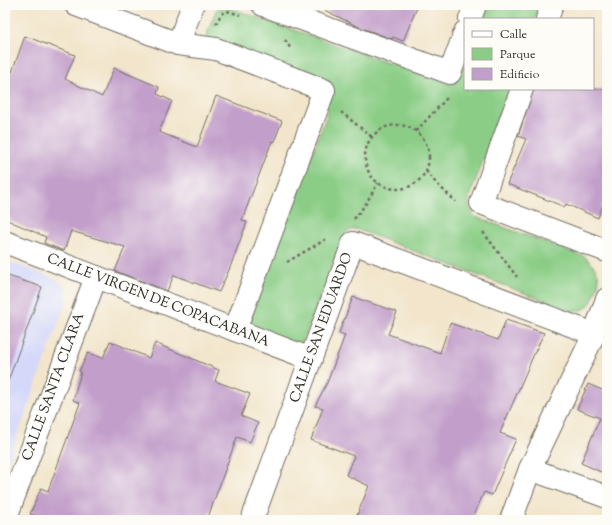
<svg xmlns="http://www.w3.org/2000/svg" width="612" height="525" font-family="'Sorts Mill Goudy',serif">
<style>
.built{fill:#d5d8f9}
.green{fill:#8bcd86;stroke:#5b7c58}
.building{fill:#c29fca}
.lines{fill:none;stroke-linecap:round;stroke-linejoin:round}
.minor-casing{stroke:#716c63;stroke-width:24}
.path{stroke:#716c63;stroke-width:2.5;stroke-dasharray:3 3;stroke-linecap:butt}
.minor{stroke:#fff;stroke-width:22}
.labels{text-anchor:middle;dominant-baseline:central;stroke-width:3;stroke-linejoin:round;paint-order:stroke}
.street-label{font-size:14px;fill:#2b2b2b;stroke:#fdfcf7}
</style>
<rect width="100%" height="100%" fill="#fdfcf7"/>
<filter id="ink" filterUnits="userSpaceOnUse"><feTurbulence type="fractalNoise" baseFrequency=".025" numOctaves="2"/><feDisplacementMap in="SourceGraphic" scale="8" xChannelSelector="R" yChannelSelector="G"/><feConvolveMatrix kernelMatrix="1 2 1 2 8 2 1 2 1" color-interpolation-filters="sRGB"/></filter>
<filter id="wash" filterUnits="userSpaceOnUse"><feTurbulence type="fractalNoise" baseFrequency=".012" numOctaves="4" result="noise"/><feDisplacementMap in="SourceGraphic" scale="16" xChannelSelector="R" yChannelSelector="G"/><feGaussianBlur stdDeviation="0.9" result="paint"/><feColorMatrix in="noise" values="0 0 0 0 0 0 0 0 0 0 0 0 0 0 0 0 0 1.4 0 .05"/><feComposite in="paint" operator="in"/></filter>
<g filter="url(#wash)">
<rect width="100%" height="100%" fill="#f2e5cb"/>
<polygon class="built" points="5,260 56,279 62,284 67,291 67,299 5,470"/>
<g class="green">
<polygon points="487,5 540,5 535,19 482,19"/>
<path d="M223,7L230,8L449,84L456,82L465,63V89H509L469,198C468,207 470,211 476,217L585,257C591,262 596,268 598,275C600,281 598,285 596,290C591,306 586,313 569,310L356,229L348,231L345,234L303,341L300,345L248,329L250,319L327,115V108L325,101L207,39L208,31L216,10Z"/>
</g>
<g id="blocks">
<g class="building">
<polygon points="314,5 418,5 403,41 393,37 392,39 359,27"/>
<polygon points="25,36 75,55 65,79 102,97 114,68 159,87 157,94 172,101 159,132 197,147 216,96 282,121 274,142 272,141 242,220 247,222 229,270 219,292 174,275 167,291 115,271 125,247 71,231 64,251 44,243 46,237 5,219 5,69 12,72"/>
<polygon points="534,89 607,89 607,193 598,218 566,204 565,207 507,184 526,139 518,136"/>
<polygon points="5,275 42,287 8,381 5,380"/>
<polygon points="353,297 397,312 388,334 440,353 450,323 498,340 506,320 544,333 534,354 500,433 516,439 492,495 484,492 472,520 355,520 369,486 346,475 354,456 311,440 323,408 315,406 327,383 345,335 339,333"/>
<polygon points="110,341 149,358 155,343 219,370 215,381 250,394 241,416 258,423 250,442 237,437 207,520 45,520 30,514 41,488 48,491 80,403 73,400 81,372 79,371 88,353 103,358"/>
<polygon points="588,384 607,392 607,458 601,472 581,463 600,418 577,409"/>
</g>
</g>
</g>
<g filter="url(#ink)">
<use href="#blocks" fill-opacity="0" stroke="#716c63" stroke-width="1"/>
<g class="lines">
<g class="minor-casing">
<g id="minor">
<polyline points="76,5 178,44 216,49 324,90 235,330"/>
<polyline points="263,5 450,73 465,32"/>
<polyline points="470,19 475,5"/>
<polyline points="547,19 552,5"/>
<polyline points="178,44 193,5"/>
<polyline points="522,89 481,203 607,251"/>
<polyline points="5,242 311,359"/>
<polyline points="530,469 607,497"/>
<polyline points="5,520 96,277"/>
<polyline points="252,520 353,243 594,334"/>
<polyline points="511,520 530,469 594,334 607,299"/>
</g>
</g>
<g class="path">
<polyline points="216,24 221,14 227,11 240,15"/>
<polyline points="285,40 291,49"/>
<polyline points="341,112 372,137"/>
<circle cx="397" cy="157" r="32"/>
<polyline points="416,131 447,98"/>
<polyline points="426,171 436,183 456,202"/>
<polyline points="354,219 365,205 378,183"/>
<polyline points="483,232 517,277"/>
<polyline points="287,262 328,238"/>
</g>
<use href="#minor" class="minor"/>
</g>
</g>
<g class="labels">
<g class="street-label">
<text transform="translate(158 301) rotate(21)">CALLE VIRGEN DE COPACABANA</text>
<text transform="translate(322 328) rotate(-70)">CALLE SAN EDUARDO</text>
<text transform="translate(54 387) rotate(-70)">CALLE SANTA CLARA</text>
</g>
</g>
<rect width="612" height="525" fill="none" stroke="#fdfcf7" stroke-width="20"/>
<rect x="464" y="18" width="130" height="72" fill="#fdfcf7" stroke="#a9a8a5"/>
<rect x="472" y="31" width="20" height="6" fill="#ffffff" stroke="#a9a8a5"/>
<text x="500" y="38" font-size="12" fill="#2b2b2b">Calle</text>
<rect x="472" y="48" width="20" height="12" fill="#8bcd86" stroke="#a9a8a5"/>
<text x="500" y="58" font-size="12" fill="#2b2b2b">Parque</text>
<rect x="472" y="68" width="20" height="12" fill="#c29fca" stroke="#a9a8a5"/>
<text x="500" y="78" font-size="12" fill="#2b2b2b">Edificio</text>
</svg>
